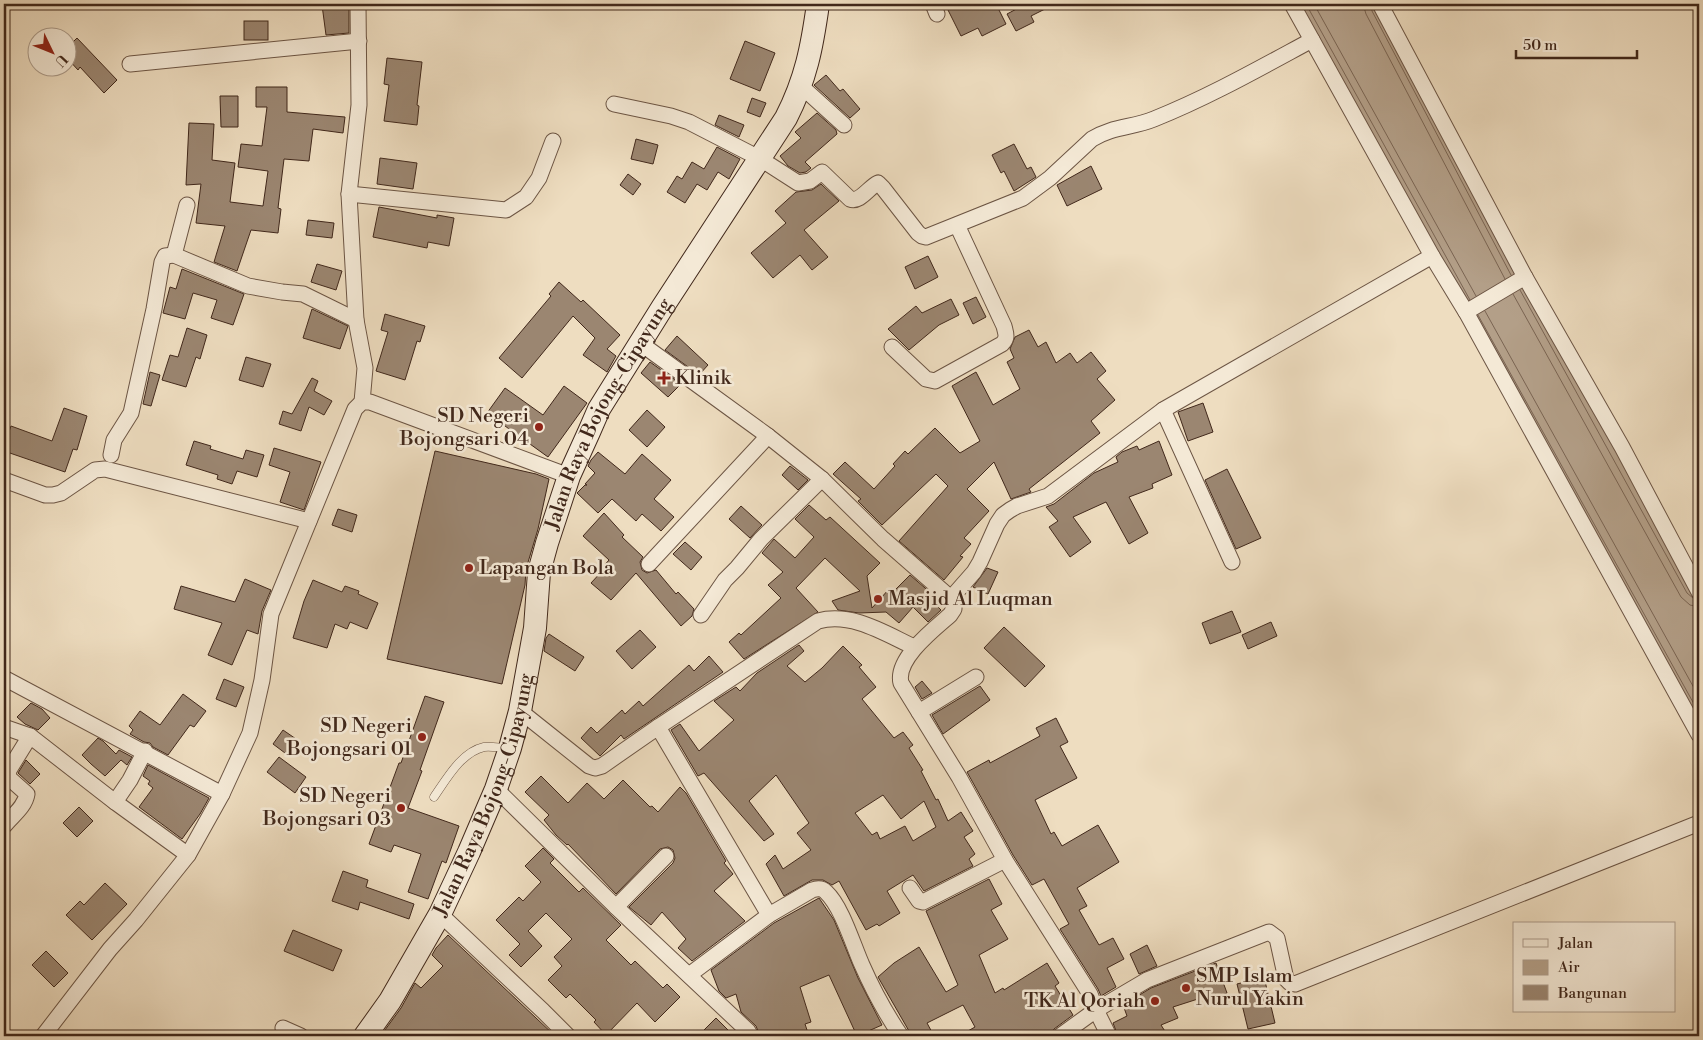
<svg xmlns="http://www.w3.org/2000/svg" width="1703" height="1040" font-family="'Libre Bodoni',serif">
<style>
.water{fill:#b39f88;stroke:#856f5c}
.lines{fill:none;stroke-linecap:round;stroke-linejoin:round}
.shore{stroke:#7a6452;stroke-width:1}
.building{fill:#9b8671;stroke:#41281b;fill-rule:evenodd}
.lane-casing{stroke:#6c5544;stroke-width:9}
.street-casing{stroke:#6c5544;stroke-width:17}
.secondary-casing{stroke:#41281b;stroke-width:24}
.lane{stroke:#f4e9d6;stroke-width:8}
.street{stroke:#f4e9d6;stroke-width:15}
.secondary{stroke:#f4e9d6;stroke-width:22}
.poi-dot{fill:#8f2418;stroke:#f4e9d6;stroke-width:2}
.labels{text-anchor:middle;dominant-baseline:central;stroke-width:5;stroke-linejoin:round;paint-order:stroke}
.poi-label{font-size:20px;fill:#41281b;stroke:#f4e9d6;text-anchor:start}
.street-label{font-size:20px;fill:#41281b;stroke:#f4e9d6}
</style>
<rect width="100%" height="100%" fill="#eeddc0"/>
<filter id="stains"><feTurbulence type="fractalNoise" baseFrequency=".004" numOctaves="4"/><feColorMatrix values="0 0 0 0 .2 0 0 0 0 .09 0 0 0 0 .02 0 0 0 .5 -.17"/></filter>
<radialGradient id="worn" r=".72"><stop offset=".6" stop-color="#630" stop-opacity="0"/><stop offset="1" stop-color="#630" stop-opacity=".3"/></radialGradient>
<polygon class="water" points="1293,4 1381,4 1699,591 1699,736"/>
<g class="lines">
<g class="shore">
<polyline points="1306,4 1470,300"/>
<polyline points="1314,4 1476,296"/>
<polyline points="1363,4 1366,14 1505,279"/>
<polyline points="1371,4 1372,11 1511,275"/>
<polyline points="1520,290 1687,593 1693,598"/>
<polyline points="1513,294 1681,597 1690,605 1699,607"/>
<polyline points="1485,311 1699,697"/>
<polyline points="1478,315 1699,713"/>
</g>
</g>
<g class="building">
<polygon points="329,4 349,4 349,33 326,35 322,5"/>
<polygon points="945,4 996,4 1006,24 982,36 978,28 961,36"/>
<polygon points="1026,4 1055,4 1031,16 1034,22 1016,31 1007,14"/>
<rect x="244" y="21" width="24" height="19"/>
<polygon points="77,38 117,80 104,93 80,67 78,70 68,59 68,47"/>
<polygon points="745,41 775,53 760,91 730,79"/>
<polygon points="387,58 422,62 417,105 419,106 417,125 384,121 389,85 384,84"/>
<polygon points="826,75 840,91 843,89 860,109 850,118 814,85"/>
<polygon points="256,87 287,87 287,112 345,117 343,133 313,129 309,161 284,159 278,208 281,209 278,233 251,230 237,271 214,262 225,226 196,223 201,184 186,185 189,123 214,124 212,160 235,163 230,202 263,206 268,171 238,167 241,144 262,146 267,107 256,107"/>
<polygon points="220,96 238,96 238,127 221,127"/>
<polygon points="752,98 766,103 760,117 747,112"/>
<polygon points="817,113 836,130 837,134 805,162 811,168 806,172 800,173 788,166 780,156 801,138 795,132"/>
<polygon points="719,115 744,125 739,137 715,125"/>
<polygon points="636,139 658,145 653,164 631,159"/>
<polygon points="1014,144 1027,169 1031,167 1036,177 1014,191 1004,171 1001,173 992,155"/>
<polygon points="717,147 740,159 729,179 718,172 707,190 697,184 685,203 667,192 677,176 682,179 692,162 704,169"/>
<polygon points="380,158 417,163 413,189 377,184"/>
<polygon points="1091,166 1102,189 1067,206 1057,185"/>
<polygon points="628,174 641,184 633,195 620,185"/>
<polygon points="821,184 839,201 804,230 828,257 812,270 800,255 773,278 751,253 786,223 775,211 796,192 812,190"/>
<polygon points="379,207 437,218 437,215 454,218 449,246 428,242 427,248 373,237"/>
<polygon points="308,220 334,223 332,238 306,235"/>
<polygon points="928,256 938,277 915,289 905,267"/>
<polygon points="317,264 342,271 336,290 311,282"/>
<polygon points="182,269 244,294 233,325 211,318 217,300 193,293 185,319 163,313 170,287 176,289"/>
<polygon points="559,282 581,302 583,300 620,335 607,349 616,356 607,372 583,355 595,338 573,316 522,378 499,358 551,296 549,294"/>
<polygon points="976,297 986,317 973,324 963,303"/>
<polygon points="951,299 959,315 939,325 909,350 888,329 916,306 922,313"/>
<polygon points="312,309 348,326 340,349 303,338"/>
<polygon points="385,314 425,326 420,342 417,341 405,380 376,371 388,332 381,330"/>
<polygon points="187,328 207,335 200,359 196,357 186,387 162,380 170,355 178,357"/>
<polygon points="1029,330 1038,347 1046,342 1056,363 1070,353 1077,363 1091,352 1106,371 1097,379 1115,400 1091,421 1100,433 1029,489 1031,492 1011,499 994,462 967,489 989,511 964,538 971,544 960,556 963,557 944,580 899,541 948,486 936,474 882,525 858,501 861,499 833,474 845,462 874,489 895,466 893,464 905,451 908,454 935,428 960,453 980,441 952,386 976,372 993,405 1020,389 1007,362 1014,358 1010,349 1015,337"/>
<polygon points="677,336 708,365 699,375 665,350"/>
<polygon points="246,357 271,364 263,387 239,380"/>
<polygon points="650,362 681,384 668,397 641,373"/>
<polygon points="150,372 160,375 151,406 143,404"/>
<polygon points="312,378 318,381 314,391 332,401 324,415 309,407 301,431 279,424 283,411 292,414"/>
<polygon points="564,386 587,403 548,457 487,413 505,388 543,415"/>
<polygon points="1203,403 1213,432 1188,441 1178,412"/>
<polygon points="64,408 87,416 77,450 73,449 65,472 4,451 4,445 11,426 52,441"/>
<polygon points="647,410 665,427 647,447 629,430"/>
<polygon points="194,441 211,446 210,449 243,459 246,450 264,455 257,477 237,471 232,484 217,479 218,475 186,465"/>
<polygon points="1159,441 1172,475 1152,484 1153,488 1129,497 1148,533 1129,544 1106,502 1073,517 1091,542 1070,557 1049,527 1058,521 1046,507 1054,504 1094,473 1118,462 1116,457 1122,452 1137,446 1139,450"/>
<polygon points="274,448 321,462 304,510 280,502 290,472 269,465"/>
<polygon points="435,451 536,474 549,479 538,529 526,569 525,585 502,684 387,659"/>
<polygon points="598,452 625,474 642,454 671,480 654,499 674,517 661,531 642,514 636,521 612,499 598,513 577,493 585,485 587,485 585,484 595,473 588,466 591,460"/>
<polygon points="790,466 808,480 798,490 782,475"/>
<polygon points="1227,469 1261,538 1236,549 1205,480"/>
<polygon points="809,505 826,520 830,517 880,563 867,576 872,608 889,589 893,592 910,575 932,594 929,598 941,610 928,622 913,607 899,623 886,612 859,613 838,610 832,601 860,591 825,558 796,588 818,612 744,659 729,642 739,633 741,635 781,598 768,585 783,572 762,553 774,539 795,558 814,537 795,519"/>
<polygon points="741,506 762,525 750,538 729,519"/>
<polygon points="338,509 357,515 352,532 332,525"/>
<polygon points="604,513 624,535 622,537 643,557 640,562 642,570 647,573 656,570 676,594 678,592 694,609 692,616 681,626 636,573 611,600 591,583 604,569 602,568 609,560 583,536"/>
<polygon points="685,542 702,557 691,570 673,554"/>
<polygon points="987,568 998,572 988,594 973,587"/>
<polygon points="245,579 271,590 262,611 258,634 247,630 232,665 208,655 222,623 174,609 181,586 235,602"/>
<polygon points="313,580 342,592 345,586 359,591 358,594 378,603 367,629 350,622 347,629 335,624 327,648 293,638 304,601"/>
<polygon points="1232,611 1241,632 1210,644 1202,623"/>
<polygon points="1271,622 1277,636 1248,649 1242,635"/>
<polygon points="1004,627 1045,666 1025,687 984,648"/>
<polygon points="640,630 656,647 632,669 616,651"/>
<polygon points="549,634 584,657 575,671 544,651 546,638"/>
<path d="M799,645L804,651L787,666L805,682L822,668L843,646L862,665L859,667L876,687L862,699L894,738L903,732L913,745L909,748L923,770L921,771L936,800L938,799L948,821L961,812L973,831L964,837L975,854L969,859L973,866L924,891L913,875L887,891L900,913L879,926L877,924L866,930L839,881L832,885L823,880H812L784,896L766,864L775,855L783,869L811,850L797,833L809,823L776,775L749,801L774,834L764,841L704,773L698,776L671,730L680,724L699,751L734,720L714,701L736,687L740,691L757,673ZM883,795L901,819L924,801L936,827L913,841L905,826L880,839L877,832L872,835L855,813Z"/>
<polygon points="709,656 723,672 624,739 621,735 600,756 581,738 591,727 597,733 622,710 625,714 639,701 643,706 689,665 694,671"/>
<polygon points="224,679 244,687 236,707 216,699"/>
<polygon points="922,681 932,693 922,699 915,687"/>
<polygon points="980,686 990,700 943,734 932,715"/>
<polygon points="183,694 206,711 194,727 190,725 168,755 153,747 150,743 144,742 130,734 133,730 129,726 140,711 160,725"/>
<polygon points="425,696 444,702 420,770 422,771 408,808 459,826 446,863 442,861 428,899 408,892 421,854 394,845 391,852 369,844 399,763 401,763"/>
<polygon points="31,703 42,709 50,718 38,730 25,724 17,717"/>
<polygon points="1056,718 1068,742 1060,746 1077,778 1035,800 1051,834 1054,832 1062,846 1098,825 1119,862 1077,888 1087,906 1079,910 1099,945 1113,938 1124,959 1107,968 1116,987 1101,996 1098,989 1060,929 1069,924 1044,879 1032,885 1013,855 967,772 989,760 990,763 1040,736 1036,728"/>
<polygon points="283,730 299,741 289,756 273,744"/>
<polygon points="98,738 103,741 116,754 119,750 132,757 127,765 121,760 105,776 91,764 82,755"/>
<polygon points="279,757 306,777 295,793 267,772"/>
<polygon points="26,760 40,774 30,784 18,773"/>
<polygon points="148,765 209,798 200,814 182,839 139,807 153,788 148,784 150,781 143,776"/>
<polygon points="541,776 568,803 587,783 604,799 623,780 650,807 652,806 658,812 680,787 686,793 726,861 724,863 733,874 714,891 745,921 692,961 678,948 686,939 662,912 651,925 629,907 673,863 675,858 673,850 668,847 660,849 616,894 568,844 567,845 556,835 544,820 549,815 525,792"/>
<polygon points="79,807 93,821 77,837 63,823"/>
<polygon points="543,848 554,859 550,863 579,892 583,888 621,925 606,940 631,965 635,961 663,988 667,984 680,997 655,1022 637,1003 606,1035 594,1022 596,1020 570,994 566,998 548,980 562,966 554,957 572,939 546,913 528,931 542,946 521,967 509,955 520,944 496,920 519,897 523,901 541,882 525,866"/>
<polygon points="343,871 368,880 366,887 414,904 409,919 360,902 358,910 332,901"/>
<polygon points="989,879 1002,904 991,910 1008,939 979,955 995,993 1003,988 1004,990 1047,963 1059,983 1055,986 1073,1015 1054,1029 1051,1036 959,1036 975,1027 963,1005 927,1023 934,1036 910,1036 909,1031 878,977 894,963 919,947 946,992 958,985 926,911"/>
<polygon points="105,883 127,904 92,940 66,915 80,901 84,905"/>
<polygon points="819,898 834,920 858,978 882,1025 857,1036 829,975 800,987 811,1022 805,1024 809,1036 760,1036 756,1026 741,1012 736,994 726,998 719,991 711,970 774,923"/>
<polygon points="293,930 342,950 333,971 284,951"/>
<polygon points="448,935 536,1018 555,1036 384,1036 382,1034 401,1008 415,983 421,988 443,966 432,955 436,948"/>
<polygon points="1147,945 1157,966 1139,974 1130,954"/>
<polygon points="46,951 68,973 54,987 32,965"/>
<polygon points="1216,963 1227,993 1205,1001 1204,997 1173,1007 1178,1018 1161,1025 1168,1036 1118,1036 1113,1023 1127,1016 1123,1005 1151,988"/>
<polygon points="1264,977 1275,1023 1248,1029 1237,984"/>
<polygon points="716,1018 734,1036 698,1036"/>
</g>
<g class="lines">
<g class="lane-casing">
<path id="lane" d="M434,797C446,780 461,752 484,747C491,746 501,748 508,748"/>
</g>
<g class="street-casing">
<g id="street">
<polyline points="358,4 359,105 349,194 356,320 365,368 362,402"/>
<polyline points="933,4 937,14"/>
<polyline points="1292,4 1432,256 1466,312 1699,735"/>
<polyline points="1380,4 1525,277 1622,447 1699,592"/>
<polyline points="130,64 359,41"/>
<polyline points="801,86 844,125"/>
<path d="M614,104L671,116L689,122L759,158L798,183L810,181L822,172L850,199C860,203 869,187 878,183L883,188L918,233L922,236L926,237L1023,198L1050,178L1092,139C1113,126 1132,128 1154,119C1209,97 1260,68 1312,40"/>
<polyline points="349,194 506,210 526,197 539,178 553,141"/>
<polyline points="174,255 187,205"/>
<polyline points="1466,312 1525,277"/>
<path d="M640,343L768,436L822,479L883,539L954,601V609L950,615C934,629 895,659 901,683L959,777L1005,860L1090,994L1096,1010L1109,1036"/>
<path d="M892,347L926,379L935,381L1002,344C1008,338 1006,334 1004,326L957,225"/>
<polyline points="1163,410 1232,562"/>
<polyline points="111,455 114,440 131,413 154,309 162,262 165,256 174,255 248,286 282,292 303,294 356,320"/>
<polyline points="4,480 45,495 53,495 61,493 95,470 105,469 309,521"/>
<polyline points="649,564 768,436"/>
<polyline points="952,597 974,572 980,562 997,524 1003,515 1010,510 1017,506 1048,496 1163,410 1432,256"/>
<polyline points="701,615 725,580 737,568 761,539 822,479"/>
<polyline points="4,678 222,794"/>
<polyline points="520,711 589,766 595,768 602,766 658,727 769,915"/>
<polyline points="919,712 976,677"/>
<polyline points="4,727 30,736 115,802 188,855"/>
<path d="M658,727L818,621C852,612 884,633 914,647"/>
<polyline points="496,789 616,907 748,1031 751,1036"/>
<polyline points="115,802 130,780 145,751"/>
<path d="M4,826C12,816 25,807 27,794L8,777L9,770L30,736"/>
<polyline points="910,888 919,901 923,902 1005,860"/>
<polyline points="616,907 666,856"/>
<polyline points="440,914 543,1011 568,1036"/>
<path d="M689,975L769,915L812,890C818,888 822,888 826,892C842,907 853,945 862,965C873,990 886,1014 901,1036"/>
<polyline points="283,1028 301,1036"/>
<polyline points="43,1036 110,949 136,920 188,855 222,794 250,733 262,680 271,614 355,409 362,402 370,402 569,476"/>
<polyline points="1060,1036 1096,1010 1147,980 1269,932 1277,938 1286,979 1290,983 1295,984 1699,823"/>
</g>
</g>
<g class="secondary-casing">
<g id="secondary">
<path id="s1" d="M365,1036L390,1001L440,914L469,852L496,789L510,748L520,711L535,628L539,572L547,543L569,476L589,432L599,409L662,308L786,118C806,79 812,47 818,4"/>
</g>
</g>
<use href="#lane" class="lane"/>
<use href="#street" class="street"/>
<use href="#secondary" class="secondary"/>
</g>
<g class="poi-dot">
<path d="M661.5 370.5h5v5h5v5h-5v5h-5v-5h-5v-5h5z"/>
<circle cx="539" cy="427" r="5"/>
<circle cx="469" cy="568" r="5"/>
<circle cx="878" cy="599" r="5"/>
<circle cx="422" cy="737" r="5"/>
<circle cx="401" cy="808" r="5"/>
<circle cx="1186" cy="988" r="5"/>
<circle cx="1155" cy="1001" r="5"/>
</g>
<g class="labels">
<g class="poi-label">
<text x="675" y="378">Klinik</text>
<text x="529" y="416" text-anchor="end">SD Negeri<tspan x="529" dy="23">Bojongsari 04</tspan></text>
<text x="479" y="568">Lapangan Bola</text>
<text x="888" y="599">Masjid Al Luqman</text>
<text x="412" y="726" text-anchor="end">SD Negeri<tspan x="412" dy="23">Bojongsari 01</tspan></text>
<text x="391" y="796" text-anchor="end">SD Negeri<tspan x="391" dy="23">Bojongsari 03</tspan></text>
<text x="1196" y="976">SMP Islam<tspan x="1196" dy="23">Nurul Yakin</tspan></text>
<text x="1145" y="1001" text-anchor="end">TK Al Qoriah</text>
</g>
<g class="street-label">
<text stroke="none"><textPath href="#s1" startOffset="676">Jalan Raya Bojong-Cipayung</textPath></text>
<text stroke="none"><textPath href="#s1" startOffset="271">Jalan Raya Bojong-Cipayung</textPath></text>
</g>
</g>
<rect width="1703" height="1040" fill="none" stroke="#eeddc0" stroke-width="20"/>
<rect x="5" y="5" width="1693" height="1030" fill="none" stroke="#41281b" stroke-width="2.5"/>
<rect x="10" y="10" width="1683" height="1020" fill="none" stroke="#41281b"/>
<rect x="1513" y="922" width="162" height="90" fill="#f4e9d6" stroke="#ac9c8b"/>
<rect x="1523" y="939" width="25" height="8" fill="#f4e9d6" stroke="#ac9c8b"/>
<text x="1558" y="948" font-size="15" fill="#41281b">Jalan</text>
<rect x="1523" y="960" width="25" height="15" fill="#b39f88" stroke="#ac9c8b"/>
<text x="1558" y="972" font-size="15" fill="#41281b">Air</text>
<rect x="1523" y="985" width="25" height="15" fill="#9b8671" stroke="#ac9c8b"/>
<text x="1558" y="998" font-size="15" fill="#41281b">Bangunan</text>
<g transform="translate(52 52) rotate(133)"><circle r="24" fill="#f4e9d6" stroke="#ac9c8b"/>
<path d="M0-4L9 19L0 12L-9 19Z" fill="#8f2418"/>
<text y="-8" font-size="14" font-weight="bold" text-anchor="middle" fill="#41281b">U</text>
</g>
<path d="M1516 50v8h121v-8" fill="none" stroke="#41281b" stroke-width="2.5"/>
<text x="1523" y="50" font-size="15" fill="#41281b" stroke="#f4e9d6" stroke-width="4" paint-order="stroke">50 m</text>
<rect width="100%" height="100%" filter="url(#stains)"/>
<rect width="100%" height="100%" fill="url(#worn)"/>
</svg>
